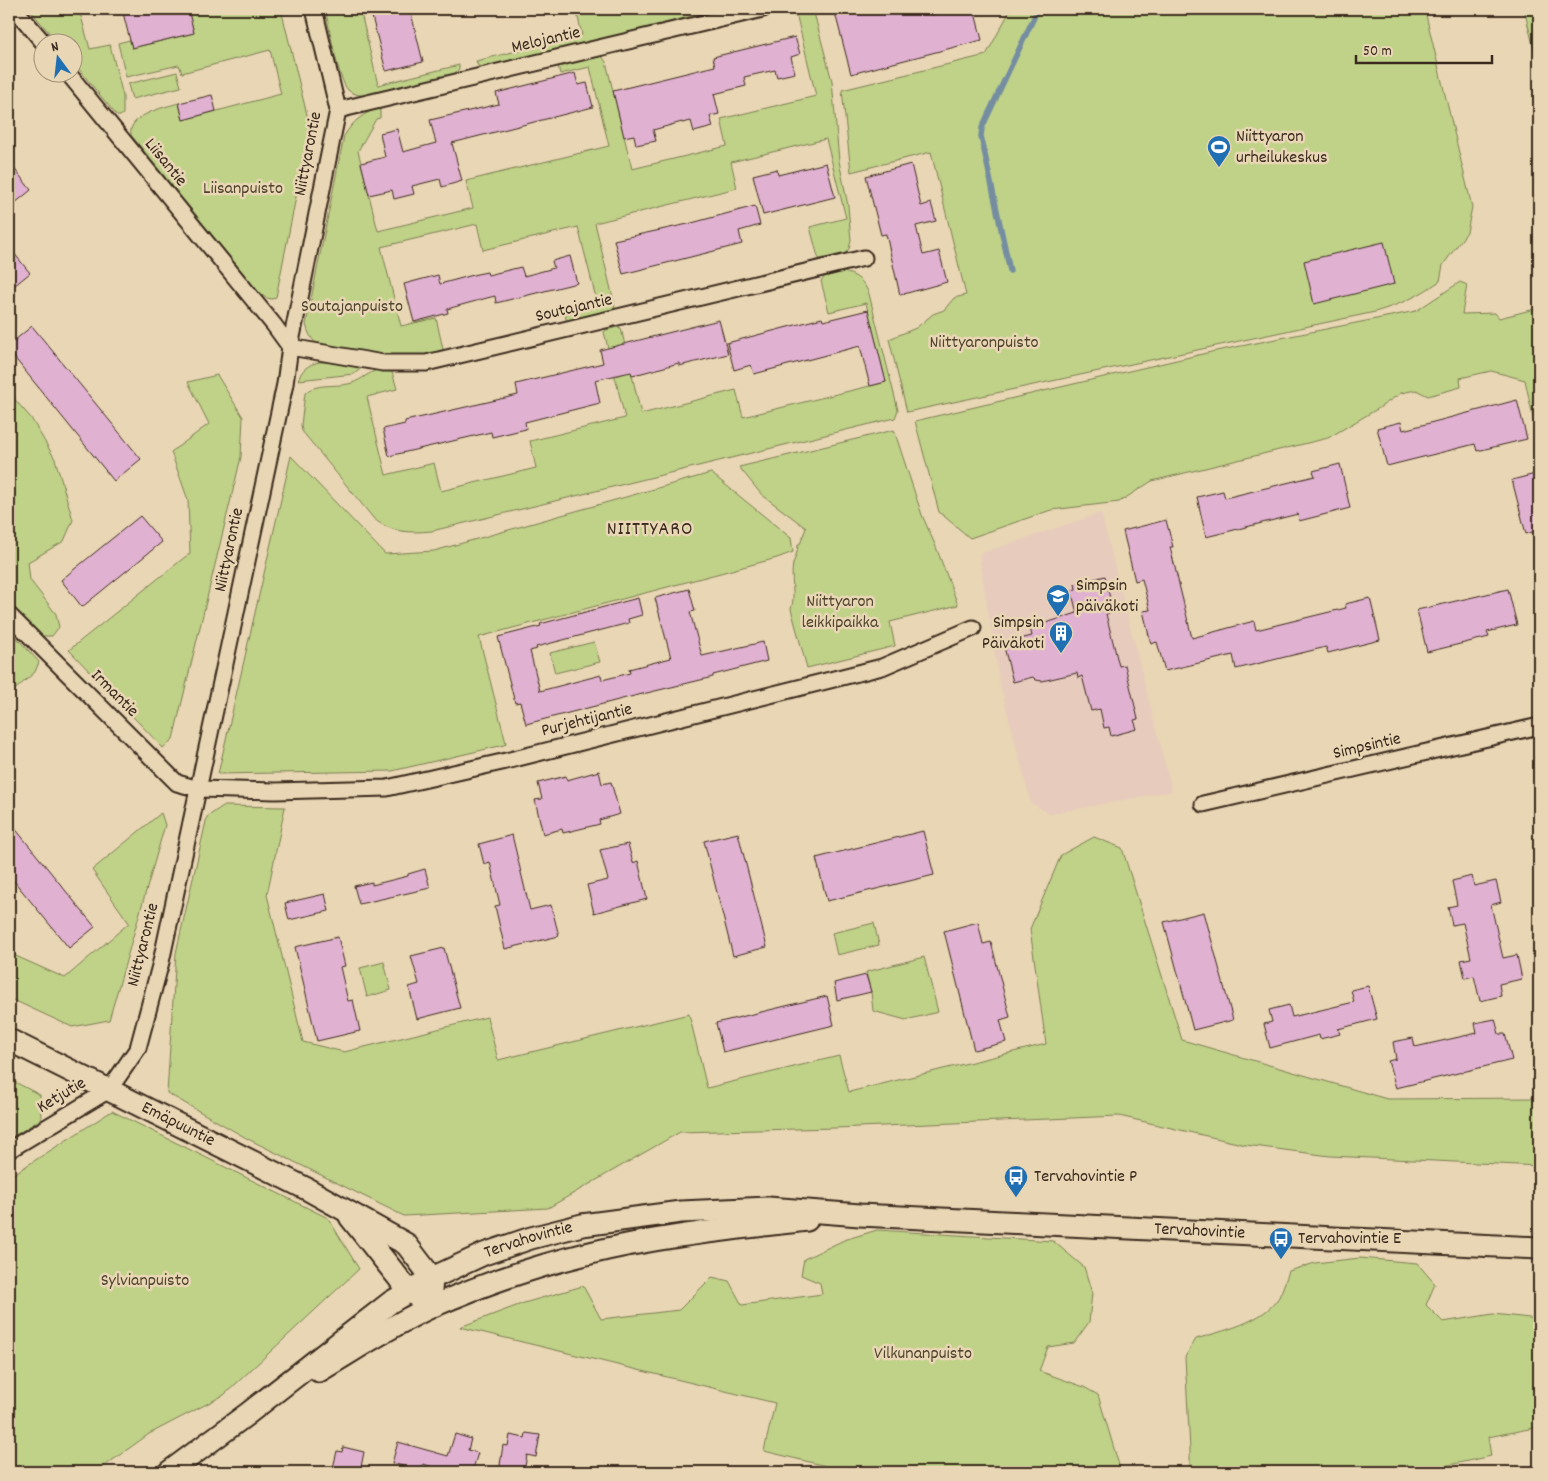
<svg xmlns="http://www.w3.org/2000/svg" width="1548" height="1481" font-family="Dekko,sans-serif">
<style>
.built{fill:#e7cbbd}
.green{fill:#bfd288;stroke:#7d7e53}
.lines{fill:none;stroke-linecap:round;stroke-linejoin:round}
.stream{stroke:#758da1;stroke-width:5.5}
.building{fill:#e1b1d1;stroke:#3b2a1e}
.street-casing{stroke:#3b2a1e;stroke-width:19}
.secondary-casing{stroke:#3b2a1e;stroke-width:25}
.street{stroke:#e9d6b4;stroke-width:15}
.secondary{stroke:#e9d6b4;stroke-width:21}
.labels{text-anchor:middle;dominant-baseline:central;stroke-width:5;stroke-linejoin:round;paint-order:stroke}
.street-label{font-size:18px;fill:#3b2a1e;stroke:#e9d6b4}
.poi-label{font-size:18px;fill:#3b2a1e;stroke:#e9d6b4;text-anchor:start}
.park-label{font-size:18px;fill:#4f432e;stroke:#e9d6b4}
.quarter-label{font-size:20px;letter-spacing:1px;fill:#3b2a1e;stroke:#e9d6b4}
</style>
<rect width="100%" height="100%" fill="#e9d6b4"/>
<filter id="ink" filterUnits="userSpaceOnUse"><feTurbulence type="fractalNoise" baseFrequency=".02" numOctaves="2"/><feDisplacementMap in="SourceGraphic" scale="10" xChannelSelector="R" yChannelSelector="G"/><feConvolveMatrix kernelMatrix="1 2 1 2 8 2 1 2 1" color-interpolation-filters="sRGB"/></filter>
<g filter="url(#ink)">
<polygon class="built" points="1101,513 1172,791 1050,814 1031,803 999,680 979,554"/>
<g class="green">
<polygon points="29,9 79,9 90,49 110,45 123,96 123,114 120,116 117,116 73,62 72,42 57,42"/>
<path d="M188,9H281L310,127L276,297L272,299L266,298L259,293L131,135C127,115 165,107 179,103L183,120L281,94L270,50L182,73L179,65L126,77L118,43L130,40L132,48L194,33Z"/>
<path d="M325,9H360L378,85L459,65V69L453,75L367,96C360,95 354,95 348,90C338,80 329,25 325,9Z"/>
<polygon points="576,9 720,9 484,69 478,66 476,61 582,35"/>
<path d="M793,9H813L832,81L839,161L848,206L851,240L849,249L843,255L821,261L818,257L810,227L846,218L826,139L731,162L737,188L595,223L614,302L615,309L613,313L567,323L565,314L598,306L578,227L483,250L477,224L381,247L401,326L436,318L443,349L441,353C400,361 359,351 318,345C311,339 308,333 306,324L344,136C353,121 363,113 380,108V118L376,119L358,151L378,231L473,208L466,181L609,146L590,67L560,74L558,65L601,55L606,62L632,169L727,146L721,119L816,96L797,17H795Z"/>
<path d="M1011,9H1430L1425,11L1472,207L1467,232L1443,265L1440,281C1417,297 1401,304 1375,312L907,412L889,339L916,328L933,314L944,310L954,298L966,295L931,152L851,172L842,90L986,55Z"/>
<polygon points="1524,9 1539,9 1539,69"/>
<polygon points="177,72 181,87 132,99 128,84"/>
<path d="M843,272C857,275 864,281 869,294L898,410L895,418L432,531C410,533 392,533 374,519L302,431L301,425L305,393C315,383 334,387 348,384C359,382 366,374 377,370L392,372L397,389L367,397L386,475L434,463L441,491L536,468L530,441L625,418L604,332L606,330L618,327L621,328L641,414L736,390L743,417L886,382L866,303L829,312L821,281L824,277Z"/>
<polygon points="1460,282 1467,285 1462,314 1495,313 1499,318 1539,308 1539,445 1525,380 1491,371 1460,378 1461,387 1428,396 1416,390 1401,393 1379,408 1328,438 1152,481 1119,502 1051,510 970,538 939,512 915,421 1211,352 1416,311"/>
<path d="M319,362H329L363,367L354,374L298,380C302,369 308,365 319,362Z"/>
<polygon points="217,375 243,417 241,457 173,739 163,748 69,650 190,553 188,500 171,452 209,424 188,382"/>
<polygon points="9,393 31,418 55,459 73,520 64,541 28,562 30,580 56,614 59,627 52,636 40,636 9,603"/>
<path d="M894,430L922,515L936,547L958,605L890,622L895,646L807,668L791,609C796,595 790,578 793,564C795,557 798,552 798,544H800L806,528L761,494L739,467Z"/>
<polygon points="291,456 385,554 434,551 711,473 791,538 793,552 777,558 479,637 506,743 504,745 392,771 218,774"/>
<polygon points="9,629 39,662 35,672 9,695"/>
<polygon points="594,642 600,662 555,673 550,653"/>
<polygon points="223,806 285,807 267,895 303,1042 344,1052 487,1017 498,1060 689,1014 707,1088 839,1056 849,1092 1046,1044 1030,929 1061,855 1094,837 1122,848 1182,1040 1387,1099 1539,1098 1539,1166 1330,1156 1246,1145 1119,1116 835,1128 680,1132 548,1208 404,1216 248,1139 167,1093 176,953 207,817"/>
<polygon points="161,813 165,825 109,1020 72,1027 9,998 9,953 65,978 129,923 92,870"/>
<polygon points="874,923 879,945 837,955 832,933"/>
<polygon points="924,957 938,1012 906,1020 873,1011 871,992 866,972"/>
<polygon points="384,962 391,990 367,997 360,968"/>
<polygon points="9,1079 40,1095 41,1119 9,1139"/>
<polygon points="112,1111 328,1218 359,1269 224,1395 149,1434 96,1472 9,1472 9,1177"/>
<polygon points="877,1230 1053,1241 1084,1267 1092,1293 1089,1322 1074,1343 1048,1347 1039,1371 1084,1387 1098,1395 1121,1472 851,1472 764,1451 775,1403 460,1327 524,1303 583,1286 601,1319 679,1310 712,1277 729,1281 742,1305 822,1294 820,1283 801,1275 804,1259 844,1240"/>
<path d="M1360,1258L1417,1263L1435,1284L1426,1305L1443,1322L1493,1314L1539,1319V1427L1488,1437L1491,1456L1430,1469V1472H1190V1450L1185,1357L1196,1339C1222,1331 1264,1322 1279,1297C1283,1289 1286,1279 1289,1271L1315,1263Z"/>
</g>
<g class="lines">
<polyline class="stream" points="1010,271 981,136 982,128 987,117 1038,9"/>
</g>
<g class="building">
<polygon points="122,9 188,9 194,33 132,48"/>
<polygon points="370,9 410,9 423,62 386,71"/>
<polygon points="834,9 931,9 932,15 957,9 974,9 982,40 851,74"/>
<polygon points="795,37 800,54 791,57 795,73 777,77 775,70 744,77 746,86 714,94 719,114 710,116 713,127 694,132 691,121 682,123 682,122 653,130 656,141 636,145 634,135 624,137 613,91 715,66 713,57"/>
<polygon points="575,73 578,85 587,83 593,107 452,143 462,181 442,187 440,179 412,186 414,194 394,199 392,190 369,195 361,163 385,157 380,133 397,129 403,152 436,143 430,120 499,104 496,93"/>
<polygon points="212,95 216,111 183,120 179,103"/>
<polygon points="9,162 31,190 9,208"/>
<polygon points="826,163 835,197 763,215 753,175 777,169 778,175"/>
<polygon points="911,164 921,206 931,203 936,221 916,226 923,255 939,251 947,282 900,295 886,234 881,235 866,176"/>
<polygon points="755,206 760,225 739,231 742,244 623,274 614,240 688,224"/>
<polygon points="1384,242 1394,284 1314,304 1304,261"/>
<polygon points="9,247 30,273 9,290"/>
<polygon points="570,256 577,283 496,303 495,296 487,298 447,309 448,313 414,322 404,284 438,275 440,284 477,274 487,272 488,275 521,267 524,276 554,268 552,261"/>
<polygon points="868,310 886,382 870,386 860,346 754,374 751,365 734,370 727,343 822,318 823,321"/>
<polygon points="719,320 728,354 679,366 679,363 642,373 632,375 631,372 595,380 600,403 525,422 526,429 492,437 491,432 389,456 383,429 405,424 405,421 518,395 516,384 603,363 600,350"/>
<polygon points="32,326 141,459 114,481 9,351 9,345"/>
<polygon points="1517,400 1527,439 1477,451 1475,444 1387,466 1377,428 1401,422 1403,430"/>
<polygon points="1340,464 1350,508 1299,521 1298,514 1206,537 1197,497 1223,491 1225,498 1315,476 1313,471"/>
<polygon points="1539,473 1539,530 1526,534 1512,480"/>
<polygon points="140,516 162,542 82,607 61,580"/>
<polygon points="1166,520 1173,547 1170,547 1192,638 1254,621 1256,630 1346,608 1345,604 1370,598 1380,640 1328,653 1326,647 1236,669 1233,655 1165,671 1157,642 1151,644 1143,611 1150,610 1142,579 1135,581 1123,531"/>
<polygon points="1105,576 1113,612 1106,614 1119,666 1125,665 1138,719 1134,720 1137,729 1111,736 1109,727 1104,728 1100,709 1091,711 1082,676 1078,678 1077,673 1042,681 1036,680 1033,677 1013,682 1003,643 1032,636 1029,624 1040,621 1046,623 1077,613 1071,590 1076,589 1075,584"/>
<polygon points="689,589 695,611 690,612 702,656 763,642 767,661 713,675 713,677 626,698 526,724 520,702 515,703 498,637 541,626 540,624 638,598 642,615 628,619 629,623 536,647 537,649 530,651 540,691 601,675 602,680 630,673 629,669 671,658 655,598"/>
<polygon points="1508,589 1517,625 1487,632 1489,637 1427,652 1417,610"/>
<polygon points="599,771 602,784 611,782 620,814 599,820 600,824 563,833 562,829 543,834 535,800 542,799 538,783 566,776 567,780"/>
<polygon points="9,821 95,927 69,948 9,875"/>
<polygon points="923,831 934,875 827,901 816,858"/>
<polygon points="738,833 767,947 733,956 704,841"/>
<polygon points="512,835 530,910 551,905 559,936 505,949 495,906 500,905 490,862 484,864 479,844"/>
<polygon points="628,844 633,863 638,861 647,899 594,913 587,885 608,880 600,850"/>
<polygon points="425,869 430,888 359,904 354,886 372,882 372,885 408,876 408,874"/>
<polygon points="1472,876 1474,886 1496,881 1501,902 1491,905 1503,958 1517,955 1522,979 1499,984 1501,996 1480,1001 1474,976 1465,978 1461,960 1471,958 1463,923 1452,925 1448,907 1457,905 1452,881"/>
<polygon points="325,894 329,911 289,920 285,903"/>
<polygon points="1204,912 1233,1020 1193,1030 1164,922"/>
<polygon points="978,922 983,944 991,942 1010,1017 1000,1020 1006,1042 974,1050 944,931"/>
<polygon points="338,937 345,966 340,967 348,1001 353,1000 360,1031 317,1041 295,947"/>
<polygon points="444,948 460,1008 417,1019 409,987 419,984 411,956"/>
<polygon points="866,975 871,992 837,1000 834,983"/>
<polygon points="1368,986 1377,1019 1338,1029 1340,1034 1320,1039 1319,1035 1270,1048 1264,1024 1272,1022 1269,1010 1289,1005 1292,1017 1354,1002 1351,990"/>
<polygon points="827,996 834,1025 723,1052 716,1023"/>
<polygon points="1495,1019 1499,1034 1505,1034 1512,1060 1396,1088 1388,1061 1396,1059 1393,1042 1413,1038 1415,1047 1477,1033 1475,1023"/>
<polygon points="526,1433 540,1435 536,1457 527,1455 524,1472 499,1472 503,1445 508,1446 510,1435 525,1438"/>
<polygon points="455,1434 471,1439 468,1450 478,1453 472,1472 450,1472 423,1464 420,1471 392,1463 398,1442 448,1456"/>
<polygon points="343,1447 364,1452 360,1472 333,1468 337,1451 342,1452"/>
</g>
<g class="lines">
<g class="street-casing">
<g id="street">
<polyline points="15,9 43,42"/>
<polyline points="67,72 274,325 290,347 383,363 426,363 864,258"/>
<polyline points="338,110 763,9"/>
<polyline points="9,615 177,783 199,789 275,791 387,788 502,762 882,667 973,628"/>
<polyline points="1203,804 1539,726"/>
<polyline points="9,1150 109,1090 138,1048 161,962 285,384 290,347 338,110 314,9"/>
</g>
</g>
<g class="secondary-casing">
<g id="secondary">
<path id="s1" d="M9,1040L307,1189L406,1244L432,1278L431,1291"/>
<polyline points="350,1217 409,1291 419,1298"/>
<path d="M319,1371C356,1349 392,1325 431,1307C481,1285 533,1267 586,1254C658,1236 733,1229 807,1220"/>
<path id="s2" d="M169,1472L246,1415L391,1302L432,1278L484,1254L531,1238L582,1225L681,1212L768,1208L860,1215L1539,1248"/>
</g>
</g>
<use href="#street" class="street"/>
<use href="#secondary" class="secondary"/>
</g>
</g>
<defs>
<g id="stadium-pin" transform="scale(1.25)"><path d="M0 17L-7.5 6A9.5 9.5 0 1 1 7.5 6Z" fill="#1f6fb2" stroke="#e9d6b4"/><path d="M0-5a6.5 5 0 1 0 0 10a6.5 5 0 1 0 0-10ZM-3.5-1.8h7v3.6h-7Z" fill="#fff"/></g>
<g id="school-pin" transform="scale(1.25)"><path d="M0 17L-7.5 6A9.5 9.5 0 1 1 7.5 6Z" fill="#1f6fb2" stroke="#e9d6b4"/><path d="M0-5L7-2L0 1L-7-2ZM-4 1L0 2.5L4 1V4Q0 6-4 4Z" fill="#fff"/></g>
<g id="building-pin" transform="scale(1.25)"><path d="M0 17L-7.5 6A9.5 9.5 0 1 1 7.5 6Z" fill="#1f6fb2" stroke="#e9d6b4"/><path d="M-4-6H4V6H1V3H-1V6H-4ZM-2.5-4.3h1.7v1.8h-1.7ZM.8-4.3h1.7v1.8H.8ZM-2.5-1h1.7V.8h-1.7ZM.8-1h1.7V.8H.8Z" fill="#fff"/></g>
<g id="bus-pin" transform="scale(1.25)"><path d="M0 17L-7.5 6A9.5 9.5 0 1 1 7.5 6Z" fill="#1f6fb2" stroke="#e9d6b4"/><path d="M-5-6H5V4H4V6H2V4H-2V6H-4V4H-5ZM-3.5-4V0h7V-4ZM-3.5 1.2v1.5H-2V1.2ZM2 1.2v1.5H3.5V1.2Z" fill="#fff"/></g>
</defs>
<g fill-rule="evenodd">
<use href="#stadium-pin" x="1219" y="147"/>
<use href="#school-pin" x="1058" y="596"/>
<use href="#building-pin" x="1061" y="633"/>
<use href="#bus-pin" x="1016" y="1177"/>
<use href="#bus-pin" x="1281" y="1239"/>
</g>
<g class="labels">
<g class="street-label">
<text transform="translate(546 41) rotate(-13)">Melojantie</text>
<text transform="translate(309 154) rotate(-79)">Niittyarontie</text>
<text transform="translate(165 163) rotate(51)">Liisantie</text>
<text transform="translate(574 309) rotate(-13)">Soutajantie</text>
<text transform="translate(230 550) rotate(-78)">Niittyarontie</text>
<text transform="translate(114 694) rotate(45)">Irmantie</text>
<text transform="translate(587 721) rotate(-14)">Purjehtijantie</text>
<text transform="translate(1367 747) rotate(-13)">Simpsintie</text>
<text transform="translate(144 945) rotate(-76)">Niittyarontie</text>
<text transform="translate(62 1096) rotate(-31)">Ketjutie</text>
<text stroke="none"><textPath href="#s1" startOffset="189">Emäpuuntie</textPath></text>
<text stroke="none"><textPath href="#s2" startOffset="1106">Tervahovintie</textPath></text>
<text stroke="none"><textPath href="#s2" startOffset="431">Tervahovintie</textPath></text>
</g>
<g class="poi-label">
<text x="1236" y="137">Niittyaron<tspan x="1236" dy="21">urheilukeskus</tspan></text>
<text x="1076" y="586">Simpsin<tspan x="1076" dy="21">päiväkoti</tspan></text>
<text x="1044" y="623" text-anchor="end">Simpsin<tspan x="1044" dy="21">Päiväkoti</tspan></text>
<text x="1034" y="1177">Tervahovintie P</text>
<text x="1298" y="1239">Tervahovintie E</text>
</g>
<g class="park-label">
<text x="243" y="189">Liisanpuisto</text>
<text x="352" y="307">Soutajanpuisto</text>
<text x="984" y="343">Niittyaronpuisto</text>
<text x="840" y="602">Niittyaron<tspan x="840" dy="21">leikkipaikka</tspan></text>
<text x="145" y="1281">Sylvianpuisto</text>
<text x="923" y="1354">Vilkunanpuisto</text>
</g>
<g class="quarter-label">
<text x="650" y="530">NIITTYARO</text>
</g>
</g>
<rect width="1548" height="1481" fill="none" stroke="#e9d6b4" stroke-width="30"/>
<rect x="15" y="15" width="1518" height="1451" fill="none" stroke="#3b2a1e" stroke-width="2" filter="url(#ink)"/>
<g transform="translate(58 58) rotate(345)"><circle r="24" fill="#e9d6b4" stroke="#a39178"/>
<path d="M0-4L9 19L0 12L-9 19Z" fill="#1f6fb2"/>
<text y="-8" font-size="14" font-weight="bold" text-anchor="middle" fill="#3b2a1e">N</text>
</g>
<path d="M1356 55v8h136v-8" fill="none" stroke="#3b2a1e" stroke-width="2.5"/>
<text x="1363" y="55" font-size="15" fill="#3b2a1e" stroke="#e9d6b4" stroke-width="4" paint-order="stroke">50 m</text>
</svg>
